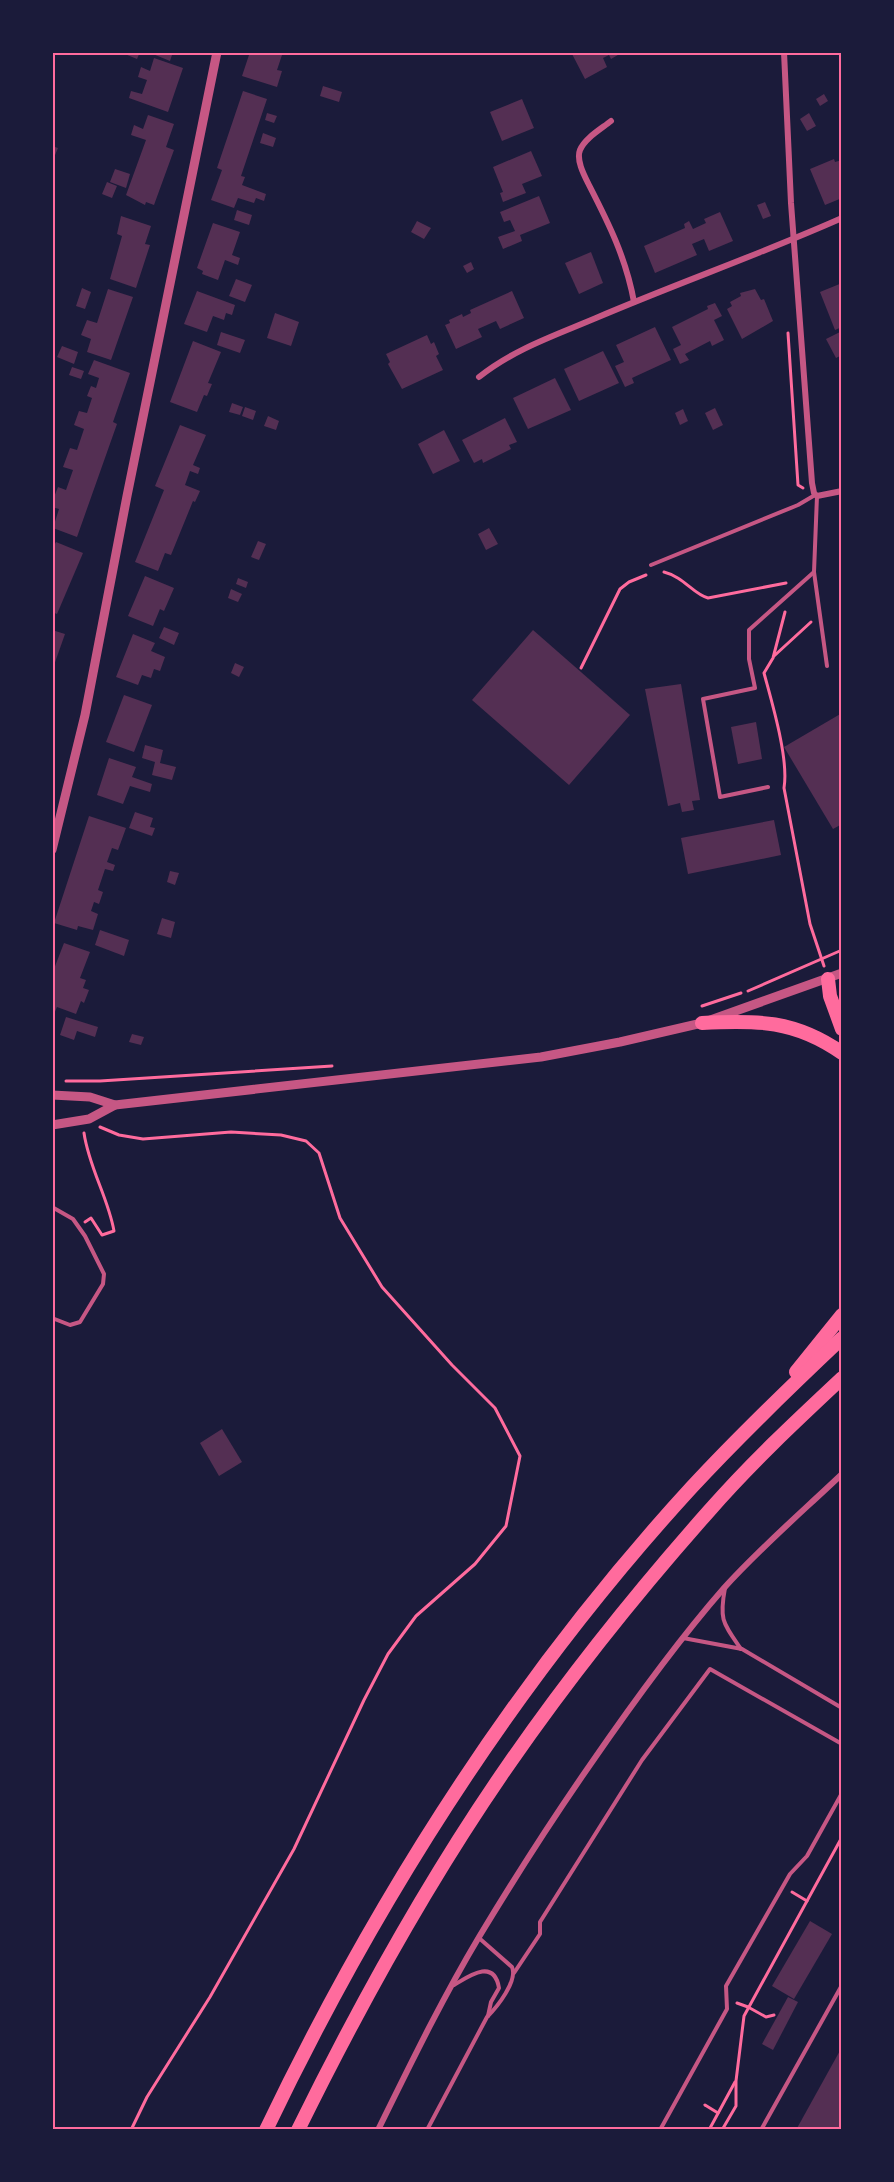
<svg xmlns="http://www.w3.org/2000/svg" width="894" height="2182" font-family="Lato,sans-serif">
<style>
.building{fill:#542f53}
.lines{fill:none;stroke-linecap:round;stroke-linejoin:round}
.path{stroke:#ff6b9d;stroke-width:3}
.service{stroke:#c65784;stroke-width:4}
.minor{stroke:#c65784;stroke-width:6}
.tertiary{stroke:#c65784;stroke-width:9}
.motorway{stroke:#ff6b9d;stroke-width:14}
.neatline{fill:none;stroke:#ff6b9d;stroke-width:2}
</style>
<rect width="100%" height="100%" fill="#1b1b3a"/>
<g class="building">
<polygon points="120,52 140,52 137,59"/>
<polygon points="148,52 173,52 170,61"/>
<polygon points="250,52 283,52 277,70 282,71 277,87 242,76"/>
<polygon points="571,52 623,52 611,59 609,55 603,58 607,67 585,79"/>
<polygon points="154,58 183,68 168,112 129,98 131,91 142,94 147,80 138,77 141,67 150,71"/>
<polygon points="323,86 342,92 339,102 320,96"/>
<polygon points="243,91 267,99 241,176 245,177 242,185 266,194 264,201 256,198 254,203 238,198 234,208 211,200 222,170 217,168"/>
<polygon points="824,94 828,101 820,106 816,99"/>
<polygon points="522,99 534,128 502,141 490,112"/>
<polygon points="267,113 277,116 274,123 265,120"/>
<polygon points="809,113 816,126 807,131 800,119"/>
<polygon points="148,115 174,124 166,147 174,150 154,205 146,202 145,205 126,195 146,140 131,135 134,125 143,129"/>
<polygon points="263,133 276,138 273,147 260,143"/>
<polygon points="52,146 58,148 53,160 52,160"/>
<polygon points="531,151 542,176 522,184 526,193 503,202 500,193 503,192 493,167"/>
<polygon points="834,159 835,162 842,160 842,198 825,205 810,169"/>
<polygon points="115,169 130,174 126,188 110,182"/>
<polygon points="107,182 117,186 112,198 102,194"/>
<polygon points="539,196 550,223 520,235 522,241 503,249 498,237 515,231 510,220 504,222 500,212"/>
<polygon points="765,202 771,216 763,219 757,205"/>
<polygon points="237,210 252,215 249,225 234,220"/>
<polygon points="720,212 733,241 709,251 704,239 692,244 697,255 655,273 644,246 685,228 684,224 689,221 693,229 706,223 704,219"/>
<polygon points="121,216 151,226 145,244 150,245 136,288 110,279 122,236 117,234"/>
<polygon points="417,221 431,228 424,239 411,232"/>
<polygon points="213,223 240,232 232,255 240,258 238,265 225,260 218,280 202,274 203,271 197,268"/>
<polygon points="591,252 603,283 579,294 565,263"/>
<polygon points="471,262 474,269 467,273 463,266"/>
<polygon points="236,279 252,285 245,302 229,296"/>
<polygon points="842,283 842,327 835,330 820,292"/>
<polygon points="82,288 91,292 85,309 76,306"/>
<polygon points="108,289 133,297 111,360 87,352 91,339 81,335 87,320 97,323"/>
<polygon points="755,289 761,300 764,299 773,321 742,339 727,309 732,306 730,302 741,296 740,293"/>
<polygon points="197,291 235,305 232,315 226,313 224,320 213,316 207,332 184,324"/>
<polygon points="512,291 524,318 500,329 496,321 478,329 482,337 456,349 445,325 450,323 449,320 462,314 463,317 471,313 470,310"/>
<polygon points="715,303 722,316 714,320 724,340 712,346 710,341 685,354 689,360 680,364 673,349 681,345 672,327 708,309 707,306"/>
<polygon points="275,313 299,322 291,346 267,338"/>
<polygon points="655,327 671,360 632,378 634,383 625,387 615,366 624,362 616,345"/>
<polygon points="221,332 245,340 240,353 217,345"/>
<polygon points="840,332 842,335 842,355 836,358 826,339"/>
<polygon points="427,335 431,344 434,342 439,354 436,356 443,370 402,389 388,364 390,362 386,354"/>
<polygon points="193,341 221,352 208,383 212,384 207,396 204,395 197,412 170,402"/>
<polygon points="62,346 78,352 74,364 57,357"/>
<polygon points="603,351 619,383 579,401 564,369"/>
<polygon points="94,360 130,373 113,422 117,424 77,537 53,528 59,509 52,507 52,502 58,487 66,490 73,470 63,467 70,448 77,450 84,429 74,425 79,411 87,413 92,398 87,396 91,386 96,388 99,378 88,374"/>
<polygon points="72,367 84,371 81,379 69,375"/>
<polygon points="555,378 571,410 528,429 513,398"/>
<polygon points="232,403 243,407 240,415 229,412"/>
<polygon points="245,407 256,411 253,420 242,416"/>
<polygon points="715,408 723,425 713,430 705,413"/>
<polygon points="683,409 688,421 680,425 675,413"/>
<polygon points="268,416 279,421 276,430 264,426"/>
<polygon points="505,418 517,442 509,445 511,449 483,463 482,459 474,463 462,440"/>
<polygon points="180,425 206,435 193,465 200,468 198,474 190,471 185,485 200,491 195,502 193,501 171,555 165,553 158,571 135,562 164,490 155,486"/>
<polygon points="444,430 460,461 433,474 418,444"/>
<polygon points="489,528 498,544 486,550 478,534"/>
<polygon points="258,541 266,544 259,560 251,557"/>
<polygon points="56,542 83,553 57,614 52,612 52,549"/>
<polygon points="145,576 174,588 164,611 160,609 153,626 128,616"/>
<polygon points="238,578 248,582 246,588 236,584"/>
<polygon points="231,589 242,594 238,602 228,598"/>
<polygon points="164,627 179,633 174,645 159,638"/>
<polygon points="52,630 65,634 53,668 52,668"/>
<polygon points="533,630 630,715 569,785 472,700"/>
<polygon points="133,634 155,643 151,651 165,657 160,671 154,669 151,678 142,675 138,685 116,677"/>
<polygon points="235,663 244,667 239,677 231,673"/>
<polygon points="681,684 700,800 692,801 694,810 682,812 680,803 668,806 645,689"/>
<polygon points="124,695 152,705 134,752 106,742"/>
<polygon points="842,713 842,824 833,829 784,747"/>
<polygon points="756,722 762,759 738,764 731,727"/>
<polygon points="145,745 163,750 160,763 176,767 172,780 152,775 155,762 142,758"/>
<polygon points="109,758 136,767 132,777 152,784 150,792 130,786 123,804 97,795"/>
<polygon points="135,812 153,818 150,827 155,828 152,836 129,828"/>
<polygon points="89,816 126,828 118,850 112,848 107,862 115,865 113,871 105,869 98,890 103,892 99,904 94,902 91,911 98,914 93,930 78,926 77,930 54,923"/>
<polygon points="774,820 781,855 688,874 681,838"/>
<polygon points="170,871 179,873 175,885 167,882"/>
<polygon points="162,918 175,922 171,938 157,934"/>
<polygon points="100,930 129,940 124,956 95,945"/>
<polygon points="64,943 90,952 80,978 86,980 83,988 89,990 84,1003 81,1001 76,1014 57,1007 54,1014 52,1013 52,974"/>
<polygon points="66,1017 98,1027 95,1037 77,1031 74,1040 60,1035"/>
<polygon points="132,1034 144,1037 141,1045 129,1042"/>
<polygon points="222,1429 242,1462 219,1476 200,1443"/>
<polygon points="810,1921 832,1934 794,1999 772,1986"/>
<polygon points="788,1997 798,2002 773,2050 762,2044"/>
<polygon points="842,2047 842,2130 796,2130"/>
</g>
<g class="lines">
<g class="path">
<polyline points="788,333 798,485 803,488"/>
<path d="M664,572C684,577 693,594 708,598L786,583"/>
<path d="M785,612L773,658L764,673C772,703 789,759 784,788L810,924L824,966"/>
<polyline points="774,656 811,622"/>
<polyline points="581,668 620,589 629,582 646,575"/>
<polyline points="748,991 842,950"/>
<polyline points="702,1006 741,993"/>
<polyline points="66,1081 100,1081 332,1066"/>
<polyline points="100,1127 119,1135 143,1139 231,1132 281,1135 306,1141 319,1153 340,1218 382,1287 452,1365 495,1408 520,1456 506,1526 475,1564 416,1616 388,1654 364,1700 294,1849 210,1997 147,2097 131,2130"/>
<path d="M84,1133C89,1168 108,1197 114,1231L102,1235L91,1218L85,1222"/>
<polyline points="792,1892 807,1901"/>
<polyline points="737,2003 748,2007 766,2017 774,2015"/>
<polyline points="705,2105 718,2113"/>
<polyline points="709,2130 735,2082"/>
<polyline points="722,2130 736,2106 736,2081 744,2016 842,1837"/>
</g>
<g class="service">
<polyline points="817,496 814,572 827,666"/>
<polyline points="651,565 798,505 815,495"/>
<polyline points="768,787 720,797 703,699 755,688 749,659 749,630 814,572"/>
<polyline points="52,1207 73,1219 85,1236 104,1274 103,1284 80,1322 70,1325 52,1318"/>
<path d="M725,1588C719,1620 723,1623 741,1649"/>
<polyline points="683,1638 742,1649 842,1708"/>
<polyline points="514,1973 540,1934 540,1922 642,1760 710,1669 842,1744"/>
<path d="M454,1985C469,1976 494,1958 499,1988L491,2002L488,2016"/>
<path d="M427,2130L487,2017C497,2007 518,1981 512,1967L479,1938"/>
<polyline points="660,2130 727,2009 726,1986 790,1874 807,1856 842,1793"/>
<polyline points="761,2130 842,1985"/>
</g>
<g class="minor">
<polyline points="784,52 791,203 812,483 814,493 817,496 842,491"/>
<path d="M611,121C601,129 585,138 580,150C576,160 584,175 589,185C609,224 626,258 634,302"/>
<path d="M479,377C514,349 556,335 596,318C678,283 761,254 842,218"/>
<path d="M378,2130C410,2065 442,1999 479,1937C514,1879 551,1821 590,1765C632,1704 675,1644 724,1588C760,1548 802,1512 842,1474"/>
</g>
<g class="tertiary">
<polyline points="52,850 85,715 127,496 217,52"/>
<polyline points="52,1095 90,1097 115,1105"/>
<polyline points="52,1125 89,1119 115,1105 541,1057 620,1042 702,1023 842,973"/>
</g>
<g class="motorway">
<polyline points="828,979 830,996 842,1029"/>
<path d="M702,1023C757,1020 795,1020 842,1053"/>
<polyline points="796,1372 842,1315"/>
<path d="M266,2130C377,1898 517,1678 691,1488C739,1436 790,1387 842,1338"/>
<path d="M298,2130C360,2004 429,1879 509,1764C570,1676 638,1591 709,1511C750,1464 796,1421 842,1378"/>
</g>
</g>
<rect width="894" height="2182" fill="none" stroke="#1b1b3a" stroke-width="108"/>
<rect x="54" y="54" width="786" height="2074" class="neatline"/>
</svg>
